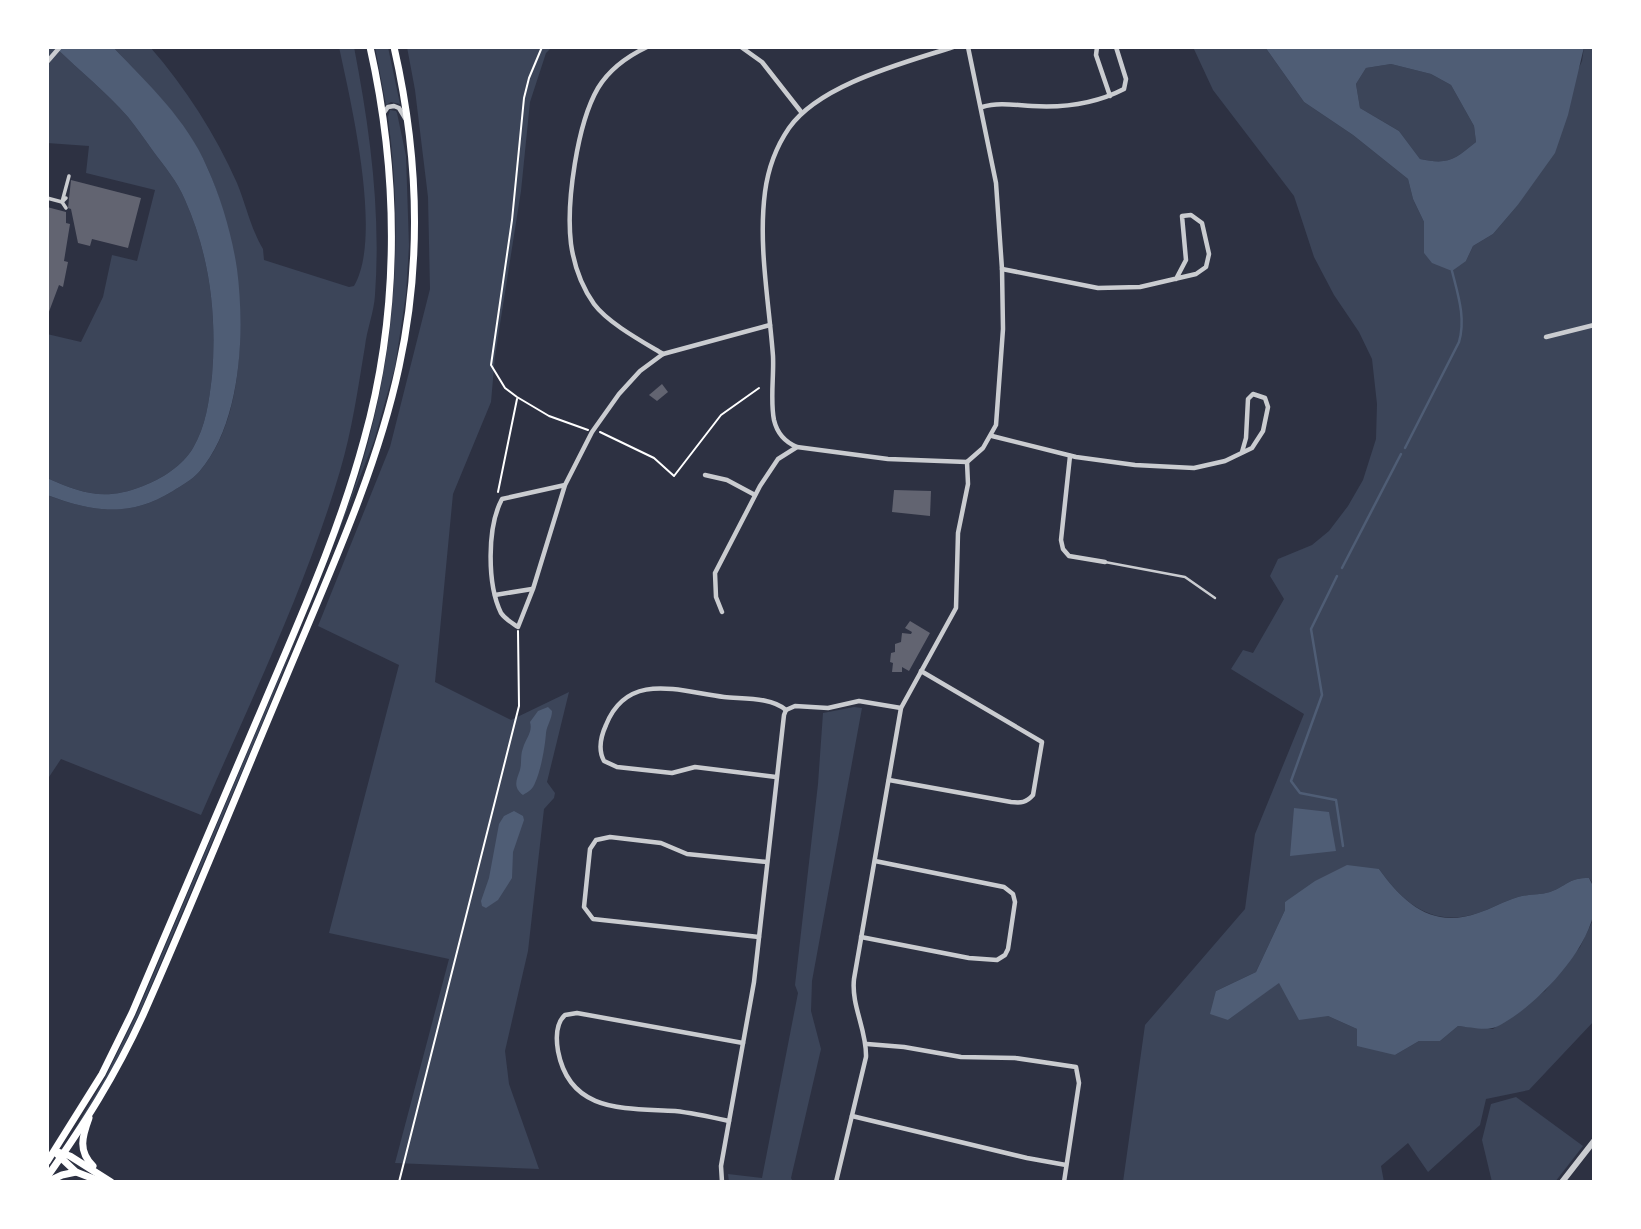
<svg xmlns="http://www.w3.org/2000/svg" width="1641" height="1229" font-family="'Asap Condensed',sans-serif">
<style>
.green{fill:#3c4559}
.water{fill:#4f5d75;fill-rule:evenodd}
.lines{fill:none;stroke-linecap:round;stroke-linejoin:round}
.stream{stroke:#4f5d75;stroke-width:2.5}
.building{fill:#626471}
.path{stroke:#fff;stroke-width:2}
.service{stroke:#caccd0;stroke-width:2.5}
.pedestrian{stroke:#caccd0;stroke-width:3.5}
.minor{stroke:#caccd0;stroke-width:4.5}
.tertiary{stroke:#caccd0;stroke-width:6}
.secondary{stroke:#fff;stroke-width:7}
.primary{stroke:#fff;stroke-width:7}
</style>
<rect width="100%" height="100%" fill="#2d3142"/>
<g class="green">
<path d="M47,47H55C79,70 106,92 128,117C137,128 145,140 153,151C165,167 177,181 185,200C210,256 217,316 212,376C209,401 206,426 193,448C183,465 162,479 143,486C105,501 83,494 47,478V334L81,342L103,297L112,255L137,261L155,190L86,173L89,146L47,143Z"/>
<path d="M113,47H150C186,88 215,134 237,183C246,205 251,229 263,249L264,260L349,287L354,286C383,237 351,103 339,47H354C370,130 381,211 375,295C374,312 367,329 365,346C358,388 352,431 340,471C305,590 250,702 201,815L61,759L47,780V495C93,512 129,518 173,491C182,485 192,480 199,472C261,401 243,247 207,167C186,121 148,84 113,47Z"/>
<polygon points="375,47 388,47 400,104 391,102 386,105"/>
<polygon points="407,47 552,47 546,53 530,102 521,191 495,356 491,402 453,494 435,682 511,720 569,692 547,782 555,793 554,798 544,809 528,951 505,1051 509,1084 539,1169 395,1163 449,959 329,933 399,665 318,626 390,447 430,289 428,197 415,90"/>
<path d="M1193,47H1265L1304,102L1353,135L1408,179L1413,199L1424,222V253L1466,261L1473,246L1493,234L1517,206L1582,61L1584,47H1594V885L1589,878C1568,878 1567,886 1550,892C1540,895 1528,894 1518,897C1504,901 1491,909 1478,913C1433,928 1404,904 1379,869L1285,902V910L1256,972L1216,991L1228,1020L1279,982L1328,1016L1357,1029L1395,1055L1419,1041H1440L1458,1026L1493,1029L1545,991L1580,947L1594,918V1021L1529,1090L1486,1099L1480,1125L1428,1172L1408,1143L1381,1166L1384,1182H1123L1145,1025L1245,909L1255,834L1304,714L1231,669L1243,650L1253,653L1284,599L1270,576L1278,559L1312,545L1329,531L1348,506L1363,480L1376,439L1377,404L1372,359L1359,332L1334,295L1314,257L1294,196L1213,90Z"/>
<path d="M1391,64L1431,74L1451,85L1474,126L1476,142C1454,160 1448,165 1420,159L1399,131L1360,108L1356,84L1366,68Z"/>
<path d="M390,110L396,111L397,113L406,156L409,246L406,294L395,367L374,441L308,610C310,597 318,580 324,566C336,535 350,503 360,471C395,356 404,236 388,117Z"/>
<polygon points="304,619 259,731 139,1014 108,1078 65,1146 106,1076 137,1013"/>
<polygon points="854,707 862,708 812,981 811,1011 821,1049 791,1178 793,1182 729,1182 728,1174 762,1178 798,993 795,985 818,784 823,713"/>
<polygon points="1516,1097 1583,1146 1555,1182 1492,1182 1482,1140 1491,1104"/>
</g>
<g class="water">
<path d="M55,47H113C148,84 187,120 207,167C221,198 232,235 237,269C245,331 242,423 199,472C192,480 182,485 173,491C129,518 93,512 47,495V478C83,494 105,501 143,486C162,479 183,465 193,448C206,426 209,401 212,376C217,316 210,256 185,200C177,181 165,167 153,151C145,140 137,128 128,117C106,92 79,70 55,47Z"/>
<path d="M1265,47H1584L1568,115L1555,153L1517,206L1493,234L1473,246L1466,261L1452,271L1432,263L1424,253V222L1413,199L1408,179L1353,135L1304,102ZM1391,64L1431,74L1451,85L1474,126L1476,142C1454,160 1448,165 1420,159L1399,131L1360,108L1356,84L1366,68Z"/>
<path d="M548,707L552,711C552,719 547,725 546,733C545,747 541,770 535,783C533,789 528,792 523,795C513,787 516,781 520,770C522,763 520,755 523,748C526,738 533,732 530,722L538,711Z"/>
<polygon points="1294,808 1329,812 1336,851 1290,856"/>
<polygon points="514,811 523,816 524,820 513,852 512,878 498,900 486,908 482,906 481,901 489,878 499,824 504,816"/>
<path d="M1347,865L1379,869C1404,904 1433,929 1478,913C1491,909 1504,901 1518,897C1528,894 1540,895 1550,892C1567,886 1568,878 1589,878C1618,925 1536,1009 1496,1027C1486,1031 1469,1027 1458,1026L1440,1041H1419L1395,1055L1357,1046V1029L1328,1016L1299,1020L1279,983L1228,1020L1210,1014L1216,991L1256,972L1285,910V902L1315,881Z"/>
</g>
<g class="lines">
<g class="stream">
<path d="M1405,448L1459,342C1466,318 1458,295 1452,271"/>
<polyline points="1342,568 1401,454"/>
<polyline points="1337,576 1311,629 1322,695 1291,781 1300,793 1336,800 1343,846"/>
</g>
</g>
<g class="building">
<polygon points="71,180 141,198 128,248 92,239 90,246 78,243 71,209 68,208"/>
<polygon points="47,207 66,212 66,223 70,224 64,261 68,262 63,287 59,285 47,317"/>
<polygon points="662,384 668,392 657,401 649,395"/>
<polygon points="894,490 931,491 930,516 892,512"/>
<polygon points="910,621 930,633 909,671 902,667 902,672 892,672 893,663 890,662 891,653 895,652 895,644 901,642 902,633 911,634 912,632 905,628"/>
</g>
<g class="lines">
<g class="path">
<polyline points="542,47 529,78 524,98 512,220 491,365 505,388 517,397 549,416 588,430"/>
<polyline points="600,432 654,458 674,476 721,415 759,388"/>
<polyline points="498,492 517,399"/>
<polyline points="399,1182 519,706 518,631"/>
</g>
<polyline class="service" points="1105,562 1185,577 1215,598"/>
<g class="pedestrian">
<polyline points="47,198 62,202 66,208"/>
<polyline points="66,198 62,202 69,176"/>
</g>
<g class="minor">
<path d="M647,47C628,56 609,70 598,88C577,124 566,203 571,244C574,265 582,287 594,304C608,323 643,342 663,354"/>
<polyline points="741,47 762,62 802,113"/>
<polyline points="1097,47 1096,55 1110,96"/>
<polyline points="47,62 60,47"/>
<path d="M982,107C998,102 1015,105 1032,106C1064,108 1095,104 1124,89L1126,79L1116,47"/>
<polyline points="383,114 388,107 394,106 399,108 405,118"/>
<polyline points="1002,269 1098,288 1140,287 1196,274 1206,267 1209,254 1202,223 1191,215 1182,216 1186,260 1176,279"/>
<polyline points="1546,337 1594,325"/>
<polyline points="992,436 1076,457 1135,465 1194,468 1225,461 1252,448 1263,431 1268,407 1265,398 1253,394 1248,399 1246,438 1242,452"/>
<path d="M797,447C785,442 777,433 774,420C770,400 774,377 773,356C769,302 758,246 765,192C768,169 776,147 789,128C820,84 904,63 953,47"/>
<polyline points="1070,456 1061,540 1063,549 1069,556 1105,562"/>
<polyline points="967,462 983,448 996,425 1003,329 1002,269 996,183 968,47"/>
<polyline points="705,475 727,480 755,495"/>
<path d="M565,485L533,589L518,627C512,623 505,619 501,613C487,584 487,527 502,499L565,485L592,432L619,394L640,371L663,354L770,325"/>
<polyline points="495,595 532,589"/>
<polyline points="722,612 716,597 715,573 760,486 778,459 797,447 888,459 967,462"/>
<path d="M776,777L695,767L672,773L617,767L604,761C598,750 601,736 606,725C628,670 681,692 724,697C744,699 771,697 786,710"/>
<path d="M889,780L1011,802C1021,803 1026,803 1033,795L1042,742L921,671"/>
<polyline points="759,937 593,919 584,907 590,849 596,840 610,837 661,843 687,854 767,862"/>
<polyline points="861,937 969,958 997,960 1005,955 1008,949 1015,902 1013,894 1004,887 875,861"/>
<polyline points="867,1044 904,1047 961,1057 1015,1058 1076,1067 1079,1083 1064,1182"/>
<polyline points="852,1116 1027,1158 1066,1165"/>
<path d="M729,1121C711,1117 693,1113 675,1111C626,1108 570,1114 558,1051C556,1039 556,1023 565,1015L577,1013L743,1043"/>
<polyline points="722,1182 721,1166 754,982 784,715 786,710 795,706 828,708 859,701 901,708"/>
<path d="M836,1182L866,1057C867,1030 851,1006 854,979L901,708L956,608L958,533L968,484L967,462"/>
</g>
<polyline class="tertiary" points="1562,1182 1594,1141"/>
<g class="secondary">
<path d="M89,1118C82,1137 78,1151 93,1166"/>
<polyline points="55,1151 70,1156 111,1182"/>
<polyline points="57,1154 76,1172 102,1182"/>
<polyline points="47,1182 62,1175 76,1172"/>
</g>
<g class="primary">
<path d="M47,1162L102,1074L132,1013C176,909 221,805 265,701C301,616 340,529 364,440C400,312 399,176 370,47"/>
<path d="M47,1177C85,1123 115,1076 143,1015C191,907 235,798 281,689C323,587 376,475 399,367C422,262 418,152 394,47"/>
</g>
</g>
<rect width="1641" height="1229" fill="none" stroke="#ffffff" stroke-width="98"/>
</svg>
